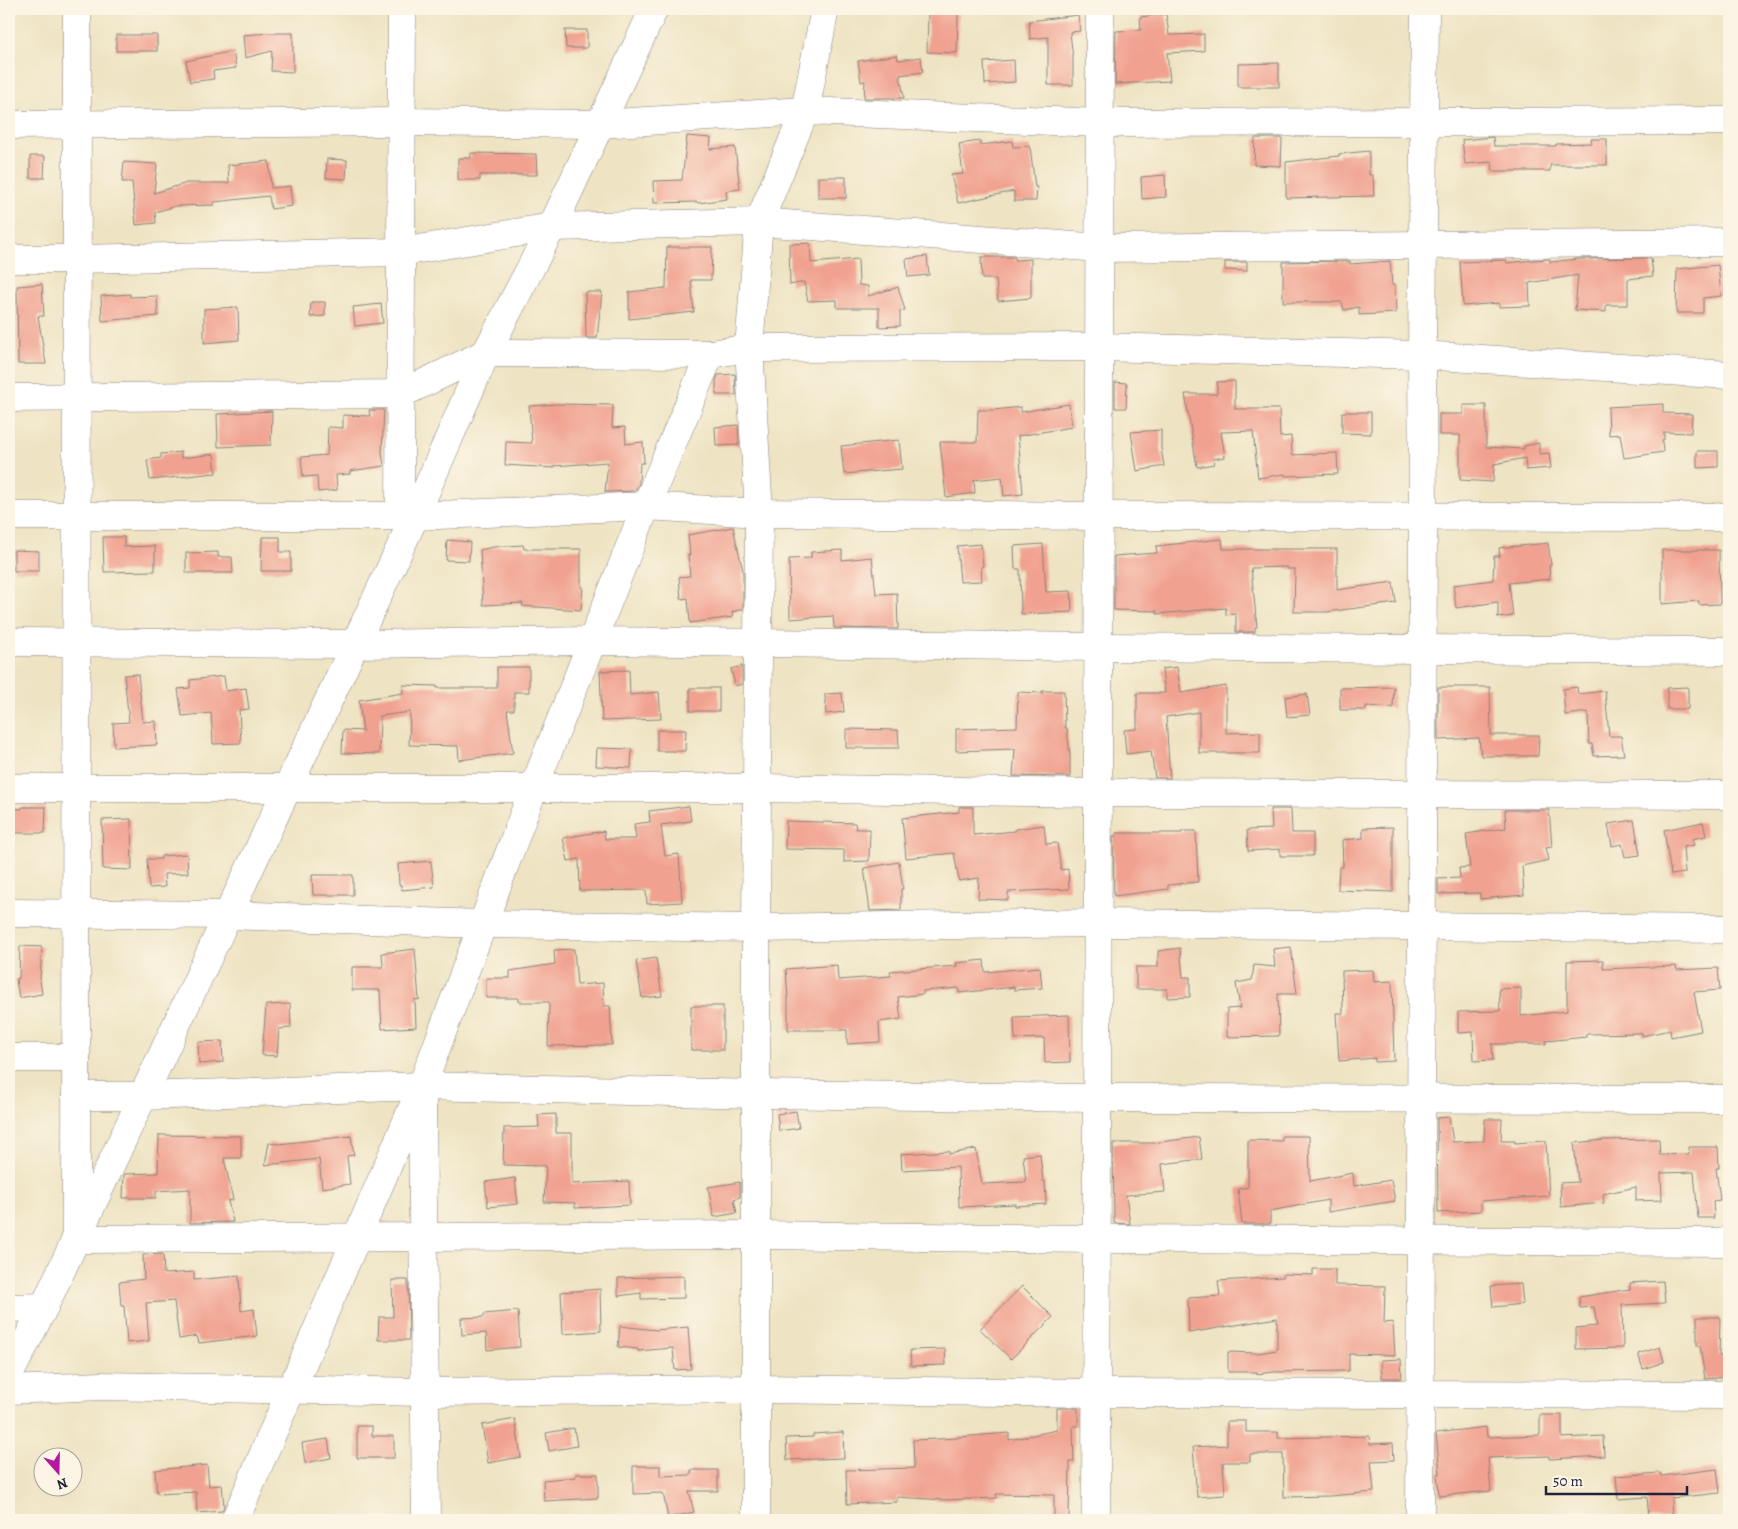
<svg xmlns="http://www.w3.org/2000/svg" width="1738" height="1529" font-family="Alegreya,serif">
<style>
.building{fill:#f1a18f}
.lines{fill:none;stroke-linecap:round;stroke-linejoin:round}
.minor-casing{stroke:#88827e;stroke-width:29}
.minor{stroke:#fff;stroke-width:28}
</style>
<rect width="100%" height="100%" fill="#fcf5e5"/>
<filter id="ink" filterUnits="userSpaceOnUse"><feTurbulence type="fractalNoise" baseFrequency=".02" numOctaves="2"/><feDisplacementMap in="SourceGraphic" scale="10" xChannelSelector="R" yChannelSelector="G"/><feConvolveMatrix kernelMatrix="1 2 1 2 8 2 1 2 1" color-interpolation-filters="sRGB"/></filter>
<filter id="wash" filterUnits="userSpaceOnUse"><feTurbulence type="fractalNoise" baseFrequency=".0096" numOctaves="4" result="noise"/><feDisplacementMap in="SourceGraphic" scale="20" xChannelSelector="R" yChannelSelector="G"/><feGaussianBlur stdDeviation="1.12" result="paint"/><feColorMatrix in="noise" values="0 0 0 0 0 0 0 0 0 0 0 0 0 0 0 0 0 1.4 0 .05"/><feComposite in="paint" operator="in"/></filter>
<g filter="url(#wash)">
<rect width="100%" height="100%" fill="#eee3c2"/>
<g id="blocks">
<g class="building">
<polygon points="928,13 958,14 957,53 927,52"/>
<polygon points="1166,14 1169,35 1204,34 1204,51 1167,53 1170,81 1115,84 1116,31 1141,30 1140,17"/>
<polygon points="1078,15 1080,31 1070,32 1073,59 1073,85 1048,85 1048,37 1030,39 1029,21"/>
<polygon points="565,30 587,30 587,48 566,48"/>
<polygon points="270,33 293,33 293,72 271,71 272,51 245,58 243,35"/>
<rect x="116" y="35" width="41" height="16"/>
<polygon points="233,51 236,68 213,71 214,79 190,82 186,61"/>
<polygon points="897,55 898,60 921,57 923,72 900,75 904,98 864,98 865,81 861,82 858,61"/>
<polygon points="1014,60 1015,82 985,84 984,62"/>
<polygon points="1279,63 1279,87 1238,87 1238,64"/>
<polygon points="687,136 711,138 710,149 735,147 740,189 726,191 727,199 698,203 697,202 654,203 653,181 682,180"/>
<polygon points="1493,137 1494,146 1556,146 1556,144 1592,143 1591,139 1607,139 1607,165 1550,165 1550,171 1493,171 1492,162 1465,164 1462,140"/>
<polygon points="1255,138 1282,138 1281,166 1254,165"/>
<polygon points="980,141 980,145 1012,141 1013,147 1030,146 1035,187 1037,187 1036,201 1014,201 1014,191 958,203 951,175 963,174 959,144"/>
<polygon points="1369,151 1369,175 1373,175 1374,196 1286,198 1286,162 1339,156 1339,154"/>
<polygon points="471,153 536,154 537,175 480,175 480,180 458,180 458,158 471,158"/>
<polygon points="30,156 45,156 44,178 30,178"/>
<polygon points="327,159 347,160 346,179 326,178"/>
<polygon points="269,161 271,188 290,186 292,206 271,209 269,196 214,202 214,205 176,206 155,212 156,223 136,225 132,182 122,182 124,162 157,164 154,193 187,183 229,183 228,165"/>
<polygon points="1165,175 1166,197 1142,199 1141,177"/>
<rect x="818" y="177" width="28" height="21"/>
<polygon points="810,243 811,263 858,259 859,285 868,286 868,296 898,287 905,310 900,311 900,326 879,327 879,308 837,308 837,300 808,301 804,282 790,285 789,244"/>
<polygon points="667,247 712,247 711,280 691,280 694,312 629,319 629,292 666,288"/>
<polygon points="927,256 929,275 908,277 906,259"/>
<polygon points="981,257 1015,257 1015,260 1031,259 1031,298 998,301 996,279 982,279"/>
<polygon points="1651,258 1653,276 1628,279 1628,305 1606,305 1606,312 1575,310 1578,275 1529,283 1530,306 1499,307 1499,303 1463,306 1460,262 1506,260 1507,263 1533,260 1550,259 1550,262 1578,259"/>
<polygon points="1350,261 1350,264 1390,261 1392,285 1395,285 1396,313 1359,315 1359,307 1344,310 1342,302 1283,302 1283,262"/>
<polygon points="1225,262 1247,262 1247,271 1225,270"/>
<polygon points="1718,265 1721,296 1703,298 1703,313 1676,313 1677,269"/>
<polygon points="42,284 44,316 38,316 46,364 18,364 17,286"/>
<polygon points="585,292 602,292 597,338 586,338"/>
<polygon points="130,294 130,297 157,296 158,316 102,321 101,296"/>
<polygon points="311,302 325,302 325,316 310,317"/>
<polygon points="381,304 383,323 355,326 353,307"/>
<polygon points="238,307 239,340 204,343 204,309"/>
<polygon points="735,374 736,395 716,395 716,381 718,375"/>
<polygon points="1235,381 1235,409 1279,409 1280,437 1291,436 1292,455 1337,453 1338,474 1285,476 1285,474 1258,478 1253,431 1221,432 1225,457 1213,459 1214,464 1197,467 1185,394 1217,394 1217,382"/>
<polygon points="1115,382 1127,383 1126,408 1115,408"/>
<polygon points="557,404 613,405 612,428 625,427 626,444 643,442 644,463 640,463 639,483 635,491 605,492 608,462 554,466 554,468 505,465 506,442 532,443 529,406"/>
<polygon points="1069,404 1072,427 1018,436 1023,494 1004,496 1002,477 974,480 975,493 946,497 940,442 977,442 978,410 994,410 1021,407 1021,412"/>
<polygon points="1663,404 1663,413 1692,414 1691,433 1664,432 1664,440 1662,440 1663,452 1624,458 1620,434 1609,435 1608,407"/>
<polygon points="1463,405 1486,405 1486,447 1524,449 1524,446 1539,443 1539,454 1549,453 1551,468 1526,470 1525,458 1494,464 1493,482 1460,480 1460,435 1439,435 1439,414 1463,414"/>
<polygon points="369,410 384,410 382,452 384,466 350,471 350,474 336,475 337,490 318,492 317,476 303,477 301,457 327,455 328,427 343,428 343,415 370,416"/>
<polygon points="272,411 271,445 218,447 217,414"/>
<polygon points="1342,412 1371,412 1371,434 1342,433"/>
<polygon points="738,425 739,445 716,446 715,427"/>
<polygon points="1161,430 1161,448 1164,466 1137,471 1131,432"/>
<polygon points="899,440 902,469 844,474 841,446"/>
<polygon points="1697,451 1718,451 1718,467 1697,468"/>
<polygon points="181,452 181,458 214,454 216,473 150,480 147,460 161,458 161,454"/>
<polygon points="733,527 743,571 743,609 732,612 733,617 690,623 688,598 681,599 679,577 690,576 688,555 690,555 688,535"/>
<polygon points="103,537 124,537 124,547 155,546 155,571 104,572"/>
<polygon points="262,537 280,537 280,552 291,552 291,571 261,571"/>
<polygon points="1222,539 1223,549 1337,549 1337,590 1393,582 1396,603 1326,612 1294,612 1295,569 1287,569 1287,567 1251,568 1257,627 1255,627 1255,632 1236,632 1236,614 1226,615 1226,608 1157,614 1157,611 1114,610 1114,556 1157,553 1156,546"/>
<polygon points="447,540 470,542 469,561 446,560"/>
<polygon points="1548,543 1551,565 1549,566 1550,579 1509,583 1513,616 1498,618 1498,602 1456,608 1453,585 1493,580 1494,556 1500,556 1499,548"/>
<polygon points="981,544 983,566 981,567 982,581 960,582 957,546"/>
<polygon points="1043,544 1046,592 1071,591 1072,612 1021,614 1020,569 1015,569 1014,546"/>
<polygon points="523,545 524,549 581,549 581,587 583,587 581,610 522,606 523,603 483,605 480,550 493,547"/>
<polygon points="14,550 39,551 39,571 14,571"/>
<polygon points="842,550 842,560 872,557 876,594 897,593 898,629 834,628 833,616 790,619 789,559 811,558 811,552"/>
<polygon points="1662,550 1719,550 1720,604 1699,605 1699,601 1662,604"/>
<polygon points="218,552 218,557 232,557 233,573 186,573 186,553"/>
<polygon points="742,666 742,684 735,686 731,669"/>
<polygon points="497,667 529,667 529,692 514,692 514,710 507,710 513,753 459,760 458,746 409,745 410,712 380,716 379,754 342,753 343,730 363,731 359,700 403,693 403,685 437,686 437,688 497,688"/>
<polygon points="1177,667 1181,693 1226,686 1226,733 1260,732 1260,753 1199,753 1199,712 1166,717 1170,778 1155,778 1151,751 1126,754 1124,730 1137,729 1137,693 1165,693 1162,669"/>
<polygon points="629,670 630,695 659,692 661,719 602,721 600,671"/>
<polygon points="138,674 143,722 156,721 157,745 114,747 113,723 129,722 124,675"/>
<polygon points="224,676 226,691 246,688 249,709 239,710 241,743 213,744 211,713 182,716 178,689 190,688 190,680"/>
<polygon points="1394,687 1393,708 1366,706 1366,710 1340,710 1340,688"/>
<polygon points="1438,687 1490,687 1491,735 1539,735 1538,756 1481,756 1479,738 1438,740"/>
<polygon points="1577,687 1578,694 1605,691 1609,736 1621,736 1624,755 1594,756 1592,744 1589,744 1588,712 1565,715 1563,689"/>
<polygon points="1688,687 1688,709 1667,709 1667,688"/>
<rect x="690" y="688" width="29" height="23"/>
<polygon points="1042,691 1064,691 1065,728 1067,728 1070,756 1070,777 1013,776 1015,749 956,751 956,729 1017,727 1018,692 1043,693"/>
<polygon points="842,693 844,712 826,714 825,694"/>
<polygon points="1307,694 1310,715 1287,717 1285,697"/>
<polygon points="846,729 898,730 899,748 846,748"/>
<polygon points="657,730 686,730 685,751 657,751"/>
<polygon points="597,748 632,749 631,768 596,766"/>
<polygon points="689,806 691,821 661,825 665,856 679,854 682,902 647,904 646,890 580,891 579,859 568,861 563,838 604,831 605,839 636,839 634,824 650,822 649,811"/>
<polygon points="22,807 46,807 45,833 9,833 9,808 22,809"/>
<polygon points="959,807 973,807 973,835 1015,831 1015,829 1044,825 1046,844 1057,843 1061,870 1068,869 1069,889 1008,892 1008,900 978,899 979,878 959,881 954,853 906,858 902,818 959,812"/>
<polygon points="1271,809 1291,809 1292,833 1313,833 1313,856 1280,856 1280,849 1248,851 1247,830 1272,829"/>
<polygon points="1505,810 1549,810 1552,847 1546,848 1549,860 1522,866 1524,895 1480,899 1480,893 1438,894 1438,879 1460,878 1459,868 1470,867 1466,834 1506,828"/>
<polygon points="131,819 132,870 103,869 102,820"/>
<polygon points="1634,820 1640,855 1625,857 1622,844 1612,846 1608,824"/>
<polygon points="786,821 855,823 856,829 870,829 869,861 844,862 844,850 785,849"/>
<polygon points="1703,822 1706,836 1692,839 1694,845 1683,847 1685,873 1671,875 1664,830"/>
<polygon points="1393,827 1393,892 1338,890 1339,867 1343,867 1342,840 1363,838 1363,828"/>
<polygon points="1182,831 1196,831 1198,882 1168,885 1168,889 1114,896 1113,836 1116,836 1116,833 1182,833"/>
<polygon points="187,854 188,873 164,874 165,887 149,888 147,859 161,859 161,856"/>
<polygon points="431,861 434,887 402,890 401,885 399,885 398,864"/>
<polygon points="899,862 903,889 901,889 901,910 870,911 864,868"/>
<polygon points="312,875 353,875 353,895 313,895"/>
<polygon points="20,946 42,947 40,980 42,994 19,998 16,979 19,978"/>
<polygon points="1291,947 1297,994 1278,994 1279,1036 1227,1037 1227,1009 1240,1008 1236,983 1252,980 1254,965 1275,967 1273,949"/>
<polygon points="1180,948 1183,977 1190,977 1190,997 1167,998 1167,989 1136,989 1136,967 1158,967 1158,951"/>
<polygon points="415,949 419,1000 415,999 416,1027 382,1029 380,990 352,990 352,967 383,967 382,953"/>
<polygon points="574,949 577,985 603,983 604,1006 610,1006 612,1045 548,1046 549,1002 519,1002 519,998 486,998 486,978 510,978 510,971 555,964 554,950"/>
<polygon points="656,958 662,996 642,998 636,961"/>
<polygon points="984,960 985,972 1040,967 1042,988 1014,990 1014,987 959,993 959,988 923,991 923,994 898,997 901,1019 879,1022 880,1042 847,1044 847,1030 788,1030 788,999 786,969 837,965 838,980 891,976 890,971 957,966 956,963"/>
<polygon points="1603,960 1603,969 1676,966 1677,970 1718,968 1720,990 1694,992 1701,1031 1671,1037 1670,1030 1642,1036 1642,1033 1586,1034 1586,1037 1546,1041 1546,1044 1492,1044 1493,1060 1474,1061 1473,1032 1458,1033 1458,1012 1500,1011 1499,989 1521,988 1521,1016 1567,1011 1567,961"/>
<polygon points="1373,970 1374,982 1392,981 1394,1061 1375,1062 1375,1058 1339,1061 1336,1013 1343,1013 1342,971"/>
<polygon points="290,1004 291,1028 279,1029 277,1056 262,1055 266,1005"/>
<rect x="691" y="1006" width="32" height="44"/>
<polygon points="1069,1015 1070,1062 1045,1063 1044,1038 1015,1039 1014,1017"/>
<polygon points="222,1041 223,1062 199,1064 198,1042"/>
<polygon points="796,1111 799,1128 779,1131 777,1114"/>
<polygon points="556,1114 556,1133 572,1133 572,1184 629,1181 630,1205 575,1208 575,1203 544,1202 546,1166 503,1165 504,1128 539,1127 538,1115"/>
<polygon points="1449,1117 1453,1142 1484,1141 1485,1119 1502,1119 1501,1141 1515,1141 1515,1143 1546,1141 1549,1196 1481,1201 1481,1211 1438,1213 1437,1118"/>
<polygon points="159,1135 241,1136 241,1158 224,1158 233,1200 228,1201 233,1222 190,1223 190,1189 156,1191 156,1198 123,1198 124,1174 158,1173"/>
<polygon points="351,1136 354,1155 347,1156 350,1184 322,1188 319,1159 265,1165 269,1143 278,1144"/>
<polygon points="1282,1136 1309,1136 1310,1181 1353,1173 1354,1186 1391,1180 1395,1201 1328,1212 1328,1200 1270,1211 1270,1224 1242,1224 1238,1189 1248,1187 1248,1140 1282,1141"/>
<polygon points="1199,1137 1202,1159 1162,1164 1165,1192 1126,1195 1130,1224 1114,1223 1113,1143 1152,1143"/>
<polygon points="1659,1139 1660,1155 1689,1154 1689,1147 1718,1147 1719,1168 1716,1168 1720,1200 1713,1201 1714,1218 1698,1218 1694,1172 1661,1173 1662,1200 1636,1201 1636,1187 1603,1194 1604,1203 1561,1207 1560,1183 1578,1182 1574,1143 1603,1140"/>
<polygon points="976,1149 982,1184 1026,1182 1023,1156 1040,1154 1043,1181 1045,1181 1046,1204 1015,1206 1015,1204 959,1207 958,1167 902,1170 901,1154 949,1151 949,1154"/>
<polygon points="515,1178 518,1204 488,1207 485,1182"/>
<polygon points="740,1182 740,1197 734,1199 737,1213 714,1217 708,1187"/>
<polygon points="163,1254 164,1274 194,1272 194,1280 239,1276 241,1311 254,1309 257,1336 199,1343 197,1336 179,1339 174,1301 146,1303 149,1341 127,1343 124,1306 121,1306 119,1282 144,1279 143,1255"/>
<polygon points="1313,1269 1335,1269 1335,1285 1385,1286 1384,1323 1393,1322 1395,1355 1349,1354 1349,1371 1274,1372 1257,1374 1257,1372 1228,1372 1228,1352 1258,1353 1277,1350 1277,1318 1189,1333 1188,1298 1220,1296 1218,1281 1283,1277 1283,1274 1313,1275"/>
<polygon points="684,1276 684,1298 641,1299 641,1293 618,1296 618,1278"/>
<polygon points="392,1280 408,1280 409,1340 378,1340 379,1317 393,1317"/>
<polygon points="1663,1281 1665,1303 1622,1305 1623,1348 1576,1349 1576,1328 1597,1326 1594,1307 1580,1308 1579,1297 1630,1289 1630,1283"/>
<polygon points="1521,1284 1523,1304 1493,1307 1491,1286"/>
<polygon points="1022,1286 1053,1317 1011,1359 980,1329"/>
<polygon points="600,1289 601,1331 563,1334 561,1292"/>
<polygon points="518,1311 520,1347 487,1350 486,1333 462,1335 461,1318 484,1317 484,1314"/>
<polygon points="1697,1317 1720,1317 1719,1356 1725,1356 1728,1377 1705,1379 1700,1346 1697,1346"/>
<polygon points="620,1326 656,1330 688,1327 691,1369 675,1370 673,1348 638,1351 638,1349 618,1347"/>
<polygon points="1660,1347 1664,1362 1643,1369 1638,1354"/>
<polygon points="945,1349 946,1365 911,1366 910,1350"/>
<polygon points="1401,1359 1402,1378 1382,1378 1381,1360"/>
<polygon points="1057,1408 1078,1408 1078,1426 1073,1426 1074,1462 1070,1462 1069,1520 1054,1520 1054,1495 996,1494 997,1498 945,1500 897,1497 897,1502 847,1504 846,1470 914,1468 913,1440 958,1438 958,1437 1009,1433 1009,1440 1057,1430"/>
<polygon points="1540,1415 1562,1415 1562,1438 1603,1436 1604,1456 1549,1459 1549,1456 1488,1458 1491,1491 1439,1496 1437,1474 1440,1474 1436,1433 1486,1427 1487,1437 1540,1435"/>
<polygon points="515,1419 521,1457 488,1463 482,1425"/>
<polygon points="1227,1421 1246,1421 1246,1432 1278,1432 1278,1438 1369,1436 1370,1444 1393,1443 1394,1460 1371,1461 1374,1492 1330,1496 1284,1497 1283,1454 1250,1454 1250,1462 1223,1462 1225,1495 1197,1497 1193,1447 1227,1445"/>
<polygon points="357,1426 372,1426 372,1436 394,1436 394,1458 357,1458"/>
<polygon points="574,1428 577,1446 549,1451 546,1433"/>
<polygon points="843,1432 844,1458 787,1460 786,1438 813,1437 813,1434"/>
<polygon points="328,1439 331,1458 305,1463 302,1443"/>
<polygon points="207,1465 209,1486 222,1485 224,1506 222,1511 197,1513 196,1492 157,1494 155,1470"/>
<polygon points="633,1466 660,1466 660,1476 691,1475 691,1470 718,1470 718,1491 689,1491 694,1512 668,1518 663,1493 633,1494"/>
<polygon points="1717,1469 1720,1493 1671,1498 1672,1517 1649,1519 1647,1497 1618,1499 1616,1476 1660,1473 1661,1476"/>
<polygon points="576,1474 598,1474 598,1498 544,1501 543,1480 576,1477"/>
</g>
</g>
</g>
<g filter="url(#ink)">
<use href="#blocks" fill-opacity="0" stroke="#88827e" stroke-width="1"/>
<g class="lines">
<g class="minor-casing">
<g id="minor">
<polyline points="77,9 76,1239 757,1235 1097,1239 1729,1242"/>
<polyline points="9,125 402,122 599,124 805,111 1100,123 1729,121"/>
<polyline points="9,259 77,259 401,252 552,227 759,222 1100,248 1729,242"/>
<polyline points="9,398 401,394 486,353 710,354 749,348 1098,347 1422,355 1729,375"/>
<polyline points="9,516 415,516 646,506 759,513 1099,516 1729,517"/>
<polyline points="400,516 402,9"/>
<polyline points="9,642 356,644 592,641 1098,647 1729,651"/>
<polyline points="9,788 758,788 1098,793 1729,795"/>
<polyline points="9,913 229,915 481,924 756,928 1098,923 1729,929"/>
<polyline points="9,1058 76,1058"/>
<polyline points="76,1096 143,1096 422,1086 757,1094 1097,1098 1729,1099"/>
<polyline points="422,1097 426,1520"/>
<polyline points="9,1308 44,1307"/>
<polyline points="9,1375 44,1307 415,516 486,353 552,227 654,9"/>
<polyline points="9,1390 101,1386 425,1392 756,1389 1096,1393 1729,1395"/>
<polyline points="235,1520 422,1086 534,787 646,506 710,354"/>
<polyline points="756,1520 756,928 759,513 749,348 759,222 805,111 825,9"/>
<polyline points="1096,1520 1100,9"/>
<polyline points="1420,1520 1423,516 1422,355 1425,9"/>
</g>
</g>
<use href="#minor" class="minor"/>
</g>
</g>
<rect width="1738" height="1529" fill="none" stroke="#fcf5e5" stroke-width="30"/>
<g transform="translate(58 1472) rotate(160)"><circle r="24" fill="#fcf5e5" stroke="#a5a1a1"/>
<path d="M0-4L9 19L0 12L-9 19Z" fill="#b5179e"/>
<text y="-8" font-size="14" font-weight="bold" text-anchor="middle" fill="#22223b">N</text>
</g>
<path d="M1546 1486v8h141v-8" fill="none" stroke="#22223b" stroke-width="2.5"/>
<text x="1553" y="1486" font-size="15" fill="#22223b" stroke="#fcf5e5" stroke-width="4" paint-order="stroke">50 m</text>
</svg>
